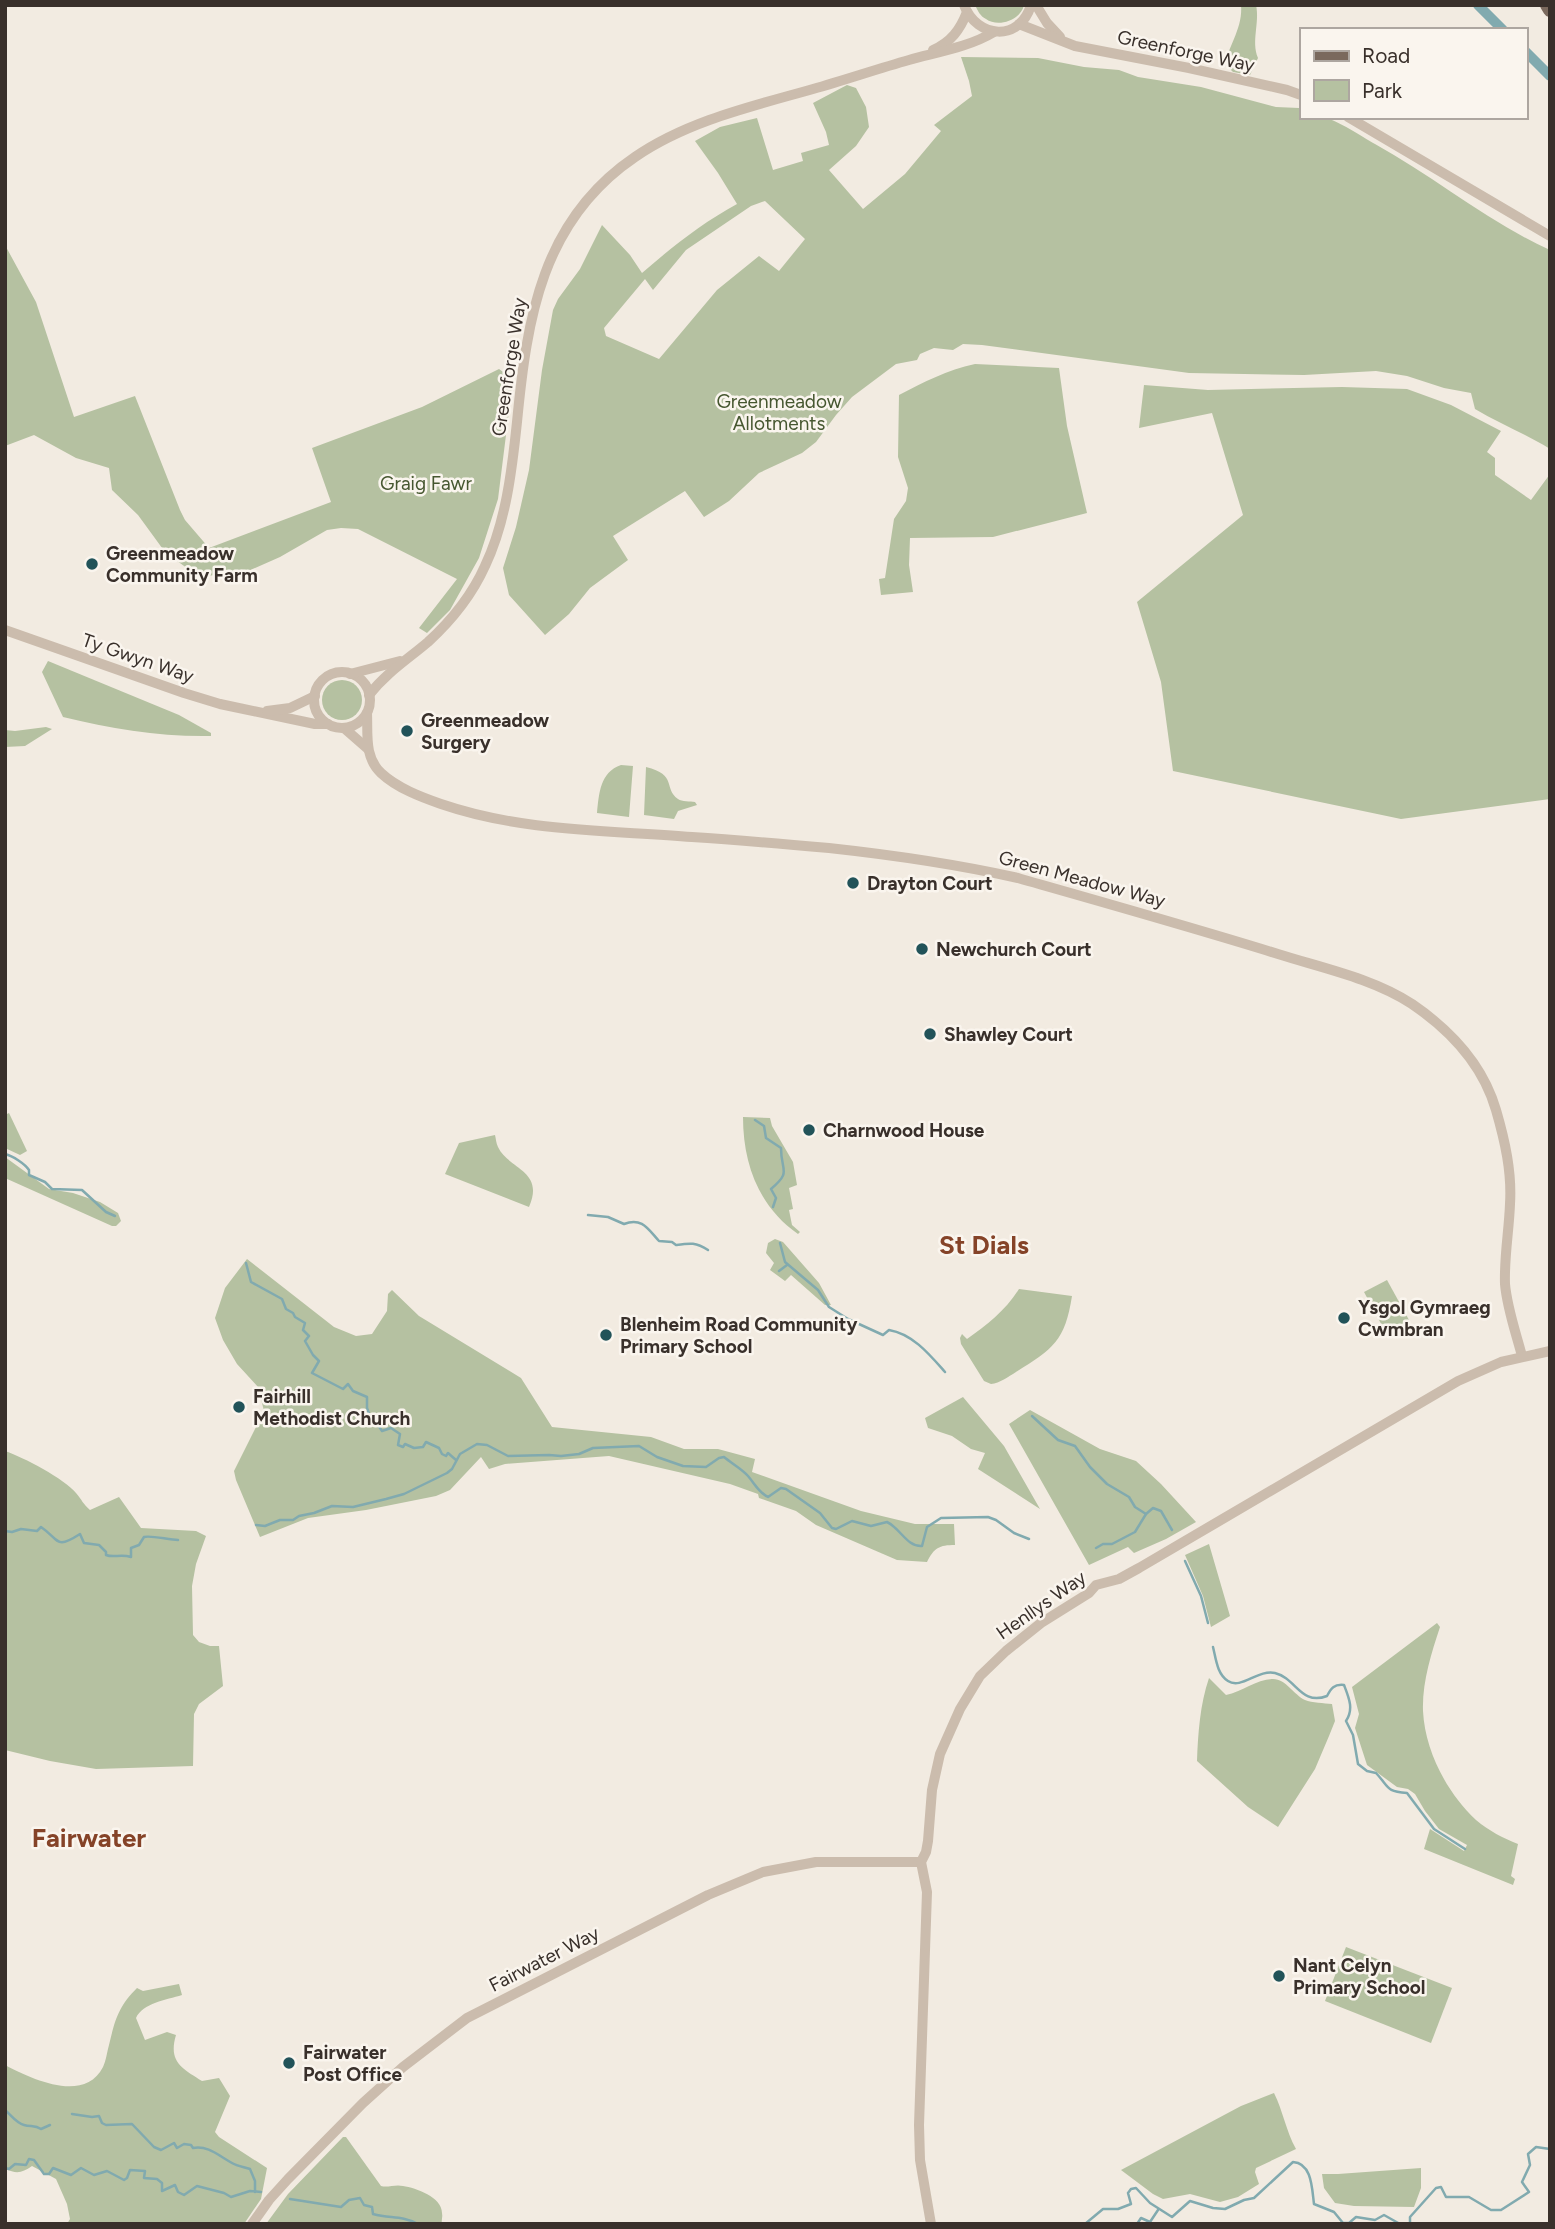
<svg xmlns="http://www.w3.org/2000/svg" width="1555" height="2229" font-family="Figtree,sans-serif">
<style>
.green{fill:#b5c1a1;fill-rule:evenodd}
.lines{fill:none;stroke-linecap:round;stroke-linejoin:round}
.stream{stroke:#81aaaf;stroke-width:2.5}
.canal{stroke:#81aaaf;stroke-width:10}
.tertiary{stroke:#cbbcad;stroke-width:10}
.primary{stroke:#7a695d;stroke-width:14}
.poi-dot{fill:#225359;stroke:#faf5ee;stroke-width:2.5}
.labels{text-anchor:middle;dominant-baseline:central;stroke-width:5;stroke-linejoin:round;paint-order:stroke}
.street-label{font-size:19px;fill:#39302b;stroke:#faf5ee}
.park-label{font-size:19px;fill:#465730;stroke:#faf5ee}
.poi-label{font-size:19px;font-weight:bold;fill:#39302b;stroke:#faf5ee;text-anchor:start}
.district-label{font-size:26px;font-weight:bold;fill:#854328;stroke:#faf5ee}
</style>
<rect width="100%" height="100%" fill="#f2ebe1"/>
<g class="green">
<path d="M975,5H1024C1021,20 998,28 986,19C980,16 978,11 975,5Z"/>
<path d="M1241,5H1256C1260,23 1251,41 1258,58L1250,75L1233,72L1225,64C1230,43 1243,27 1241,5Z"/>
<path d="M961,57L1038,58L1084,67L1119,70L1138,77L1201,87L1276,107L1299,108H1301V117C1308,117 1316,116 1323,117C1339,121 1361,136 1375,144C1435,177 1488,222 1550,250V449C1526,434 1500,424 1475,409L1471,393L1444,388L1407,376L1376,371L1304,375L1189,373L982,345L963,344L953,350L934,348L920,354L917,360L896,364L852,397L836,415L816,442L802,453L759,473L729,501L704,517L685,491L613,536L628,560L590,588L569,614L545,635L509,595L503,568L516,527L529,470L542,370L553,310L558,299L580,269L602,225L630,255L642,273C672,247 702,223 737,204L718,173L695,141L720,127L757,118L773,170L803,161L801,153L829,145L826,132L813,103L847,85L856,88L866,107L869,127L856,146L829,170L863,209L905,174L941,131L934,125L972,96L969,81ZM765,201L805,239L779,271L759,256L717,290L659,359L606,336L604,328L645,279L653,290L686,250L751,206Z"/>
<polygon points="5,245 36,302 74,417 135,396 180,510 185,520 209,548 331,502 312,448 422,407 499,369 513,379 498,499 479,558 450,610 427,633 419,628 457,579 358,529 341,528 327,530 280,557 248,571 199,577 165,552 138,515 112,490 109,468 76,458 34,435 5,446"/>
<path d="M975,364L1059,368L1067,426L1087,513L993,537L910,538L909,565L913,592L881,595L879,579L885,578L894,519L906,501L908,488L898,457L899,395C924,382 947,370 975,364Z"/>
<polygon points="1144,385 1208,390 1342,387 1407,389 1451,405 1501,431 1487,452 1495,458 1495,475 1531,500 1550,474 1550,799 1401,819 1173,771 1161,682 1137,602 1243,515 1212,413 1139,428"/>
<path d="M48,661L179,715L211,733V736C161,737 112,729 63,717L42,672Z"/>
<circle cx="342" cy="700" r="20"/>
<polygon points="46,727 52,729 25,746 5,747 5,730 15,731"/>
<path d="M621,765L633,766L629,817L597,813C599,794 600,772 621,765Z"/>
<path d="M646,767C678,775 663,788 678,799C682,802 690,801 695,802L697,805L678,811L674,819L644,815Z"/>
<polygon points="9,1113 27,1151 20,1155 5,1148 5,1115"/>
<path d="M743,1117L770,1118L772,1126L793,1162L797,1185L789,1188L793,1209L789,1210L792,1225L800,1232L798,1234C759,1207 743,1164 743,1117Z"/>
<path d="M495,1135C496,1139 496,1143 498,1147C509,1170 545,1170 529,1207L445,1174L459,1143Z"/>
<polygon points="5,1157 49,1189 73,1193 100,1202 118,1213 121,1221 116,1226 112,1226 5,1178"/>
<polygon points="775,1239 783,1242 819,1283 831,1305 825,1305 791,1275 785,1281 770,1270 774,1263 766,1253 768,1243"/>
<path d="M247,1259L334,1327L356,1336L372,1334L387,1311L388,1294L392,1290L419,1316L521,1378L552,1427L651,1437L684,1449H718L755,1459L752,1472L861,1511L915,1524H954L955,1545C939,1545 934,1548 927,1562L897,1560L816,1525L796,1511L759,1498L758,1494L730,1484L609,1456L505,1464L489,1469L481,1457L450,1490L436,1496L366,1510L308,1518L260,1537L236,1480L234,1471L264,1411L258,1387L237,1364L223,1340L215,1318L225,1288Z"/>
<polygon points="1387,1280 1409,1320 1386,1333 1364,1292"/>
<path d="M1019,1289L1072,1296C1065,1341 1053,1349 1016,1372C1008,1377 1000,1383 991,1384L984,1381L961,1344L960,1338L962,1334L967,1339C987,1325 1006,1310 1019,1289Z"/>
<polygon points="963,1397 1004,1446 1040,1509 978,1469 985,1453 971,1449 952,1436 928,1428 925,1418"/>
<polygon points="1030,1410 1100,1449 1136,1461 1161,1484 1196,1522 1166,1539 1134,1553 1128,1547 1089,1565 1009,1424"/>
<path d="M5,1451C23,1457 65,1479 76,1493C82,1500 83,1504 90,1510L119,1497L141,1528L196,1531L206,1536L196,1564L192,1586L193,1635L199,1642L210,1646H219L223,1686L199,1704L194,1714L193,1766L96,1769L50,1761L5,1750Z"/>
<polygon points="1209,1544 1230,1616 1211,1627 1203,1596 1185,1555"/>
<path d="M1437,1623L1440,1627C1431,1654 1422,1683 1423,1711C1425,1751 1447,1793 1476,1820C1489,1831 1503,1838 1518,1844L1511,1876L1515,1879L1513,1885L1424,1849L1430,1829L1464,1851L1467,1845L1439,1829L1425,1811L1415,1794L1408,1789L1397,1787L1367,1765L1355,1728L1359,1714L1352,1687Z"/>
<path d="M1209,1678L1226,1695C1242,1692 1257,1679 1273,1679C1286,1679 1294,1695 1305,1700C1312,1703 1324,1703 1332,1704L1335,1721L1329,1736L1315,1769L1278,1827L1248,1807L1197,1761C1198,1734 1200,1704 1209,1678Z"/>
<polygon points="1346,1947 1452,1988 1431,2043 1325,2001"/>
<path d="M179,1984L182,1995C166,2000 143,2003 136,2018L145,2040L167,2032L176,2035C168,2062 182,2068 202,2081L219,2078L230,2096L215,2132L219,2137L267,2168L261,2199L244,2224H67L70,2219L67,2204L56,2179L32,2166C22,2173 17,2174 5,2169V2065C32,2079 84,2104 103,2067C106,2061 107,2052 109,2045C115,2020 118,2007 137,1988L143,1991Z"/>
<path d="M1274,2093C1283,2111 1286,2131 1296,2149L1256,2168L1255,2172L1259,2184L1238,2197L1220,2202L1190,2194L1163,2199L1153,2194L1121,2170L1241,2106Z"/>
<path d="M343,2137H346L381,2186C388,2188 395,2184 403,2186C416,2188 442,2197 442,2213C443,2217 441,2220 442,2224H266L288,2194Z"/>
<polygon points="1421,2168 1421,2188 1414,2207 1354,2206 1335,2203 1324,2188 1322,2174 1338,2174"/>
</g>
<g class="lines">
<g class="stream">
<path d="M755,1120L764,1126L766,1138L781,1148C781,1172 792,1171 771,1189L776,1198L773,1207"/>
<path d="M5,1154C13,1156 25,1164 29,1170V1175L45,1182L52,1189L82,1190L106,1212L115,1216"/>
<path d="M588,1215L608,1217L624,1224C642,1217 648,1229 659,1241L672,1242L676,1245C690,1243 696,1242 708,1250"/>
<path d="M780,1243L785,1262L818,1290L829,1307L848,1319L883,1335L889,1330C913,1334 930,1355 945,1372"/>
<polyline points="246,1263 251,1282 282,1299 286,1309 293,1313 295,1317 305,1323 303,1330 309,1336 305,1341 313,1355 319,1361 312,1373 343,1389 348,1384 353,1391 367,1397 367,1408 372,1422 378,1425 382,1431 391,1428 400,1434 398,1445 403,1447 405,1444 414,1448 423,1447 426,1442 439,1448 442,1454 446,1456 448,1453 456,1460"/>
<polyline points="779,1271 787,1265"/>
<polyline points="1032,1416 1058,1440 1075,1446 1090,1467 1107,1484 1129,1497 1135,1507 1146,1514"/>
<path d="M256,1525L265,1526L280,1520H293L299,1516L314,1513L332,1506L353,1507L386,1499L404,1494L447,1473L452,1469L460,1454L477,1444L487,1445L508,1456L549,1455L561,1456L579,1454L593,1448L639,1446L657,1457L683,1466L706,1467L719,1458L724,1457C731,1463 742,1469 748,1476C755,1484 758,1492 768,1497L781,1488L786,1489L820,1513L832,1528L836,1529L852,1521L871,1526L887,1522C900,1528 907,1547 922,1546L927,1527L941,1518L988,1517L996,1520L1014,1533L1029,1539"/>
<path d="M5,1531L12,1532L21,1529L37,1531L41,1527C60,1540 55,1550 80,1534L84,1543L99,1545L106,1552V1555C113,1558 121,1554 131,1557V1548L139,1545L144,1537C151,1535 169,1540 178,1540"/>
<polyline points="1096,1548 1103,1544 1112,1544 1135,1532 1146,1514 1153,1508 1161,1511 1172,1530"/>
<polyline points="1185,1561 1201,1596 1208,1623"/>
<path d="M1213,1647C1216,1659 1217,1674 1228,1681C1241,1690 1258,1669 1275,1673C1296,1678 1301,1706 1327,1696C1331,1688 1334,1684 1344,1685C1349,1698 1354,1709 1346,1721L1353,1735L1358,1764L1367,1771L1376,1773C1390,1788 1385,1791 1407,1793L1434,1829L1465,1849"/>
<path d="M5,2110C11,2115 16,2123 24,2125C31,2127 35,2125 41,2129L50,2125"/>
<path d="M72,2114L92,2117L99,2116L102,2123L106,2125L132,2124L154,2147L161,2150L174,2143L177,2148L184,2144L191,2145L193,2148C208,2145 219,2156 232,2163C237,2166 244,2167 250,2169L255,2181V2192"/>
<polyline points="5,2168 9,2169 15,2164 26,2165 29,2159 34,2160 44,2174 49,2174 53,2168 71,2175 81,2168 94,2175 107,2171 124,2180 127,2178 130,2170 145,2171 144,2178 157,2179 162,2183 162,2191 175,2185 178,2192 184,2195 197,2186 224,2193 231,2197 250,2191 261,2192"/>
<path d="M290,2199L341,2207L349,2200L360,2198L364,2205L372,2207L373,2214C391,2219 400,2215 418,2224"/>
<path d="M1085,2224L1103,2209H1118L1131,2204L1128,2193L1131,2189L1136,2188L1150,2203L1172,2217L1190,2201L1213,2208L1225,2209L1244,2200L1254,2198L1293,2162C1312,2163 1312,2189 1314,2204L1334,2212L1343,2223H1349L1356,2217L1375,2220L1384,2215L1400,2224"/>
<polyline points="1137,2224 1141,2218 1150,2222 1158,2210"/>
<polyline points="1410,2224 1410,2217 1436,2188 1441,2187 1446,2197 1469,2197 1491,2210 1501,2210 1529,2192 1522,2182 1530,2165 1528,2154 1536,2147 1550,2149"/>
</g>
<g class="canal">
<polyline points="1478,5 1503,30"/>
<polyline points="1525,51 1550,76"/>
</g>
<g class="tertiary">
<path d="M964,5C977,39 1020,42 1031,5"/>
<polyline points="1036,5 1047,23 1060,37"/>
<polyline points="1019,24 1075,46 1189,68 1287,90 1301,95"/>
<path d="M933,50C951,42 960,30 967,12"/>
<polyline points="1348,117 1550,236"/>
<polyline points="5,630 184,693 220,704 315,724 328,724"/>
<circle cx="342" cy="700" r="28"/>
<polyline points="350,674 400,661"/>
<path d="M369,695C386,673 408,659 428,642C452,620 472,595 485,566C506,522 512,470 517,422C527,318 542,220 635,157C687,121 753,106 813,89C845,80 877,69 909,60C938,52 969,47 994,32"/>
<polyline points="267,711 290,708 315,696"/>
<path d="M367,713C368,734 364,757 381,773C397,788 421,797 441,804C523,832 607,830 692,837C738,840 784,844 829,848C893,855 956,864 1018,878C1105,903 1191,927 1278,954C1322,968 1372,978 1412,1004C1450,1030 1483,1065 1496,1110C1505,1141 1512,1172 1510,1204C1509,1231 1504,1257 1505,1284C1507,1308 1516,1333 1522,1356"/>
<polyline points="344,728 368,749"/>
<polyline points="252,2224 269,2200 288,2179 363,2103 403,2067 467,2018 708,1895 763,1872 816,1862 921,1862"/>
<polyline points="931,2224 920,2160 919,2125 927,1892 921,1862 926,1852 928,1841 932,1790 940,1754 960,1709 980,1676 1006,1651 1041,1623 1089,1593 1096,1585 1119,1579 1139,1568 1458,1381 1501,1362 1550,1351"/>
</g>
<polyline class="primary" points="1547,5 1550,10"/>
</g>
<g class="poi-dot">
<circle cx="92" cy="564" r="7"/>
<circle cx="407" cy="731" r="7"/>
<circle cx="853" cy="883" r="7"/>
<circle cx="922" cy="949" r="7"/>
<circle cx="930" cy="1034" r="7"/>
<circle cx="809" cy="1130" r="7"/>
<circle cx="1344" cy="1318" r="7"/>
<circle cx="606" cy="1335" r="7"/>
<circle cx="239" cy="1407" r="7"/>
<circle cx="1279" cy="1976" r="7"/>
<circle cx="289" cy="2063" r="7"/>
</g>
<g class="labels">
<g class="street-label">
<text transform="translate(1186 51) rotate(12)">Greenforge Way</text>
<text transform="translate(509 367) rotate(-81)">Greenforge Way</text>
<text transform="translate(138 658) rotate(19)">Ty Gwyn Way</text>
<text transform="translate(1082 879) rotate(15)">Green Meadow Way</text>
<text transform="translate(1041 1605) rotate(-35)">Henllys Way</text>
<text transform="translate(544 1959) rotate(-27)">Fairwater Way</text>
</g>
<g class="park-label">
<text x="779" y="401">Greenmeadow<tspan x="779" dy="22">Allotments</tspan></text>
<text x="426" y="483">Graig Fawr</text>
</g>
<g class="poi-label">
<text x="106" y="553">Greenmeadow<tspan x="106" dy="22">Community Farm</tspan></text>
<text x="421" y="720">Greenmeadow<tspan x="421" dy="22">Surgery</tspan></text>
<text x="867" y="883">Drayton Court</text>
<text x="936" y="949">Newchurch Court</text>
<text x="944" y="1034">Shawley Court</text>
<text x="823" y="1130">Charnwood House</text>
<text x="1358" y="1307">Ysgol Gymraeg<tspan x="1358" dy="22">Cwmbran</tspan></text>
<text x="620" y="1324">Blenheim Road Community<tspan x="620" dy="22">Primary School</tspan></text>
<text x="253" y="1396">Fairhill<tspan x="253" dy="22">Methodist Church</tspan></text>
<text x="1293" y="1965">Nant Celyn<tspan x="1293" dy="22">Primary School</tspan></text>
<text x="303" y="2052">Fairwater<tspan x="303" dy="22">Post Office</tspan></text>
</g>
<g class="district-label">
<text x="984" y="1245">St Dials</text>
<text x="89" y="1838">Fairwater</text>
</g>
</g>
<rect width="1555" height="2229" fill="none" stroke="#39302b" stroke-width="14"/>
<rect x="1300" y="28" width="228" height="91" fill="#faf5ee" stroke="#ada6a0" stroke-width="2"/>
<rect x="1314" y="51" width="35" height="10" fill="#7a695d" stroke="#ada6a0" stroke-width="2"/>
<text x="1362" y="63" font-size="21" fill="#39302b">Road</text>
<rect x="1314" y="80" width="35" height="21" fill="#b5c1a1" stroke="#ada6a0" stroke-width="2"/>
<text x="1362" y="98" font-size="21" fill="#39302b">Park</text>
</svg>
